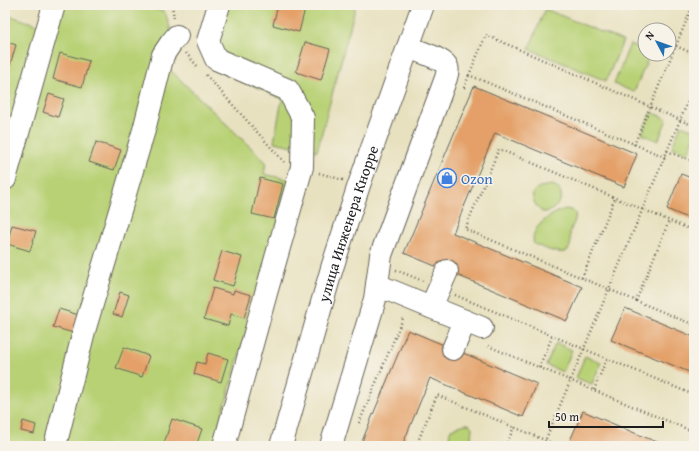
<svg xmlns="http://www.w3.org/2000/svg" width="699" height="451" font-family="'Gentium Book Plus',serif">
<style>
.green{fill:#b8d175;stroke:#6a7648}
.building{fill:#e4a068}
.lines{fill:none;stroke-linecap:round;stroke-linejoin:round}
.minor-casing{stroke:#636155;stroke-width:24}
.path{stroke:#636155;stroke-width:2.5;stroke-dasharray:1 3;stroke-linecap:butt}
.minor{stroke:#fff;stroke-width:22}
.labels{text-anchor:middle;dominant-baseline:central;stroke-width:3;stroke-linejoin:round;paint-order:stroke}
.shop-label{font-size:15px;fill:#366cbe;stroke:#f7f3e8;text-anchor:start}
.street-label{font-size:15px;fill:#1c1c1c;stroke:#f7f3e8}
</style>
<rect width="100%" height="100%" fill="#f7f3e8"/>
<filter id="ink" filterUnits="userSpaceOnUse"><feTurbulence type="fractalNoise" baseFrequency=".025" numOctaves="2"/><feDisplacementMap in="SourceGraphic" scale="8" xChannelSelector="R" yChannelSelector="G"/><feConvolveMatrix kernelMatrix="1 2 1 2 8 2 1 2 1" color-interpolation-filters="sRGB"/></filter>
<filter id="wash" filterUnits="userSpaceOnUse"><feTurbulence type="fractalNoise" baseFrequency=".012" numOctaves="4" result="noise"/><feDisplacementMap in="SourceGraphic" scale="16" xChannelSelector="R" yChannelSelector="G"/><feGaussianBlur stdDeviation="0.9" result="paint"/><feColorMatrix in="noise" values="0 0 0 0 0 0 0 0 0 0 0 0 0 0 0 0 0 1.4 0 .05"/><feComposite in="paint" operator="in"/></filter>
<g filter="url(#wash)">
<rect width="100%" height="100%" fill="#e8e1c0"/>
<g class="green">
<polygon points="63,5 142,5 165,12 177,49 169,69 266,162 264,174 290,180 213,446 5,446 5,14 47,28"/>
<polygon points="209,5 356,5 317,151 274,142 282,99 208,65 199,42"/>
<polygon points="545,9 623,41 606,81 529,49"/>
<polygon points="630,44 645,50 645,54 650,54 634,92 614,84"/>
<polygon points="651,112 667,119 658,141 642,134"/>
<polygon points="681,125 694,130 694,138 688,153 672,147"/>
<path d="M552,185C571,191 557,213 542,212C536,207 528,195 536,189C540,186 547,186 552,185Z"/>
<path d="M566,209L571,210L575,213C577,221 571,226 570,233C570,237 571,242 570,246C567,260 542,247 534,244C528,228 553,212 566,209Z"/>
<polygon points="556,343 572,350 563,372 546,365"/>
<polygon points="585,356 601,363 592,384 576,378"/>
<path d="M465,424H469L472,427L471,439L463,446H455C449,441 448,436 451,429Z"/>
</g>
<g id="blocks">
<g class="building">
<polygon points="278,5 306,5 299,32 273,25"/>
<polygon points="5,41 16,45 10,65 5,63"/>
<polygon points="305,42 330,49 321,80 296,72"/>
<polygon points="60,53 89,61 82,87 53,79"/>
<polygon points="474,86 637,154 624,187 495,133 453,233 582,287 567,321 404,253"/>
<polygon points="49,94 64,99 58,117 43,112"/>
<polygon points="96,142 121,150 114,170 89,162"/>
<polygon points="681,174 694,179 694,221 667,209"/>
<polygon points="260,178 283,184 274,219 252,214"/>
<polygon points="12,225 36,231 30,251 7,244"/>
<polygon points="222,251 242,257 233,286 213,280"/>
<polygon points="213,288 233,294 234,290 251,295 244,318 231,314 228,326 204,319"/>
<polygon points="120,292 129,295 122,317 113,314"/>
<polygon points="625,308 694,337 694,374 611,340"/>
<polygon points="59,309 82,316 77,334 53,327"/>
<polygon points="408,330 537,384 523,417 430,378 402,446 360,446"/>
<polygon points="124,347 149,356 142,377 116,368"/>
<polygon points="208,353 228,359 221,382 194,374 197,362 205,364"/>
<polygon points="583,411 637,434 667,446 576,446 569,443"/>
<polygon points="172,419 202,429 196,446 163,446"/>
<polygon points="23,421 36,425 34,434 21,431"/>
</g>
</g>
</g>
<g filter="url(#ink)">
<use href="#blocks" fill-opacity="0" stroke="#636155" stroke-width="1"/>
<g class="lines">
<g class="minor-casing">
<g id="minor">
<polyline points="219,5 208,41 216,59 288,90 303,118 302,167 266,293 224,446"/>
<polyline points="5,179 54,5"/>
<polyline points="377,285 482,328"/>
<polyline points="431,307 447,271"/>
<polyline points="453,349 465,321"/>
<polyline points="55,446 84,331 144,130 163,55 171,43 177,36"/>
<path id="s1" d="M281,446L332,268L359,185L423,5"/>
<path d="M331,446L375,299L381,255L446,78C447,74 449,69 446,65C441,58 417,51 408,47"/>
</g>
</g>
<g class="path">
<polyline points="172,5 174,18"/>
<polyline points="676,46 694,54"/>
<polyline points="186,53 198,67"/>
<polyline points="206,75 284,162"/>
<polyline points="464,88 469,75"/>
<polyline points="634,145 693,5"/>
<polyline points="667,151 694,162"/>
<polyline points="665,157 469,75 486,35 694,126"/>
<polyline points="319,173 343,180"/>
<polyline points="694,231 499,149 465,229 694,325"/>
<polyline points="396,270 423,281"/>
<polyline points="582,278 615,198"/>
<polyline points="455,295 694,395"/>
<polyline points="636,301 669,221"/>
<polyline points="488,346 694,432"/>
<polyline points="539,367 553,335"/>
<polyline points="594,390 607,358"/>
<polyline points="359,423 404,316"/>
<polyline points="416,446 437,395 559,446"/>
<polyline points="506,446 514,427"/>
<polyline points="543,446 694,87"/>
</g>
<use href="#minor" class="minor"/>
</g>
</g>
<defs>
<g id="shop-ring" transform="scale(1)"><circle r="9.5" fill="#f7f3e8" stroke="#3f7fe0" stroke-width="1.5"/><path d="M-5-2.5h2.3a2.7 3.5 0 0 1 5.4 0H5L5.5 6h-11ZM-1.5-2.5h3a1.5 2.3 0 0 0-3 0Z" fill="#3f7fe0"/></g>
</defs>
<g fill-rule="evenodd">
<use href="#shop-ring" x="447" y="178"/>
</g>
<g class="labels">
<g class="shop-label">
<text x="461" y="178">Ozon</text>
</g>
<g class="street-label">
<text stroke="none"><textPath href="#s1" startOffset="232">улица Инженера Кнорре</textPath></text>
</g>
</g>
<rect width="699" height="451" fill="none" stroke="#f7f3e8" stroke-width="20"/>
<g transform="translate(657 42) rotate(311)"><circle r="19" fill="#f7f3e8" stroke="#9f9d96"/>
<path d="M0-3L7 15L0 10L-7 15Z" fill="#1f6fb2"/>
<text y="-6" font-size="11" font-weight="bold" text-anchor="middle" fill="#1c1c1c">N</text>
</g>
<path d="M549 421v6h114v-6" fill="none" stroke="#1c1c1c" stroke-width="2"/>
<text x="555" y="421" font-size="12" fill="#1c1c1c" stroke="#f7f3e8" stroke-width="3" paint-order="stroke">50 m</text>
</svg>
